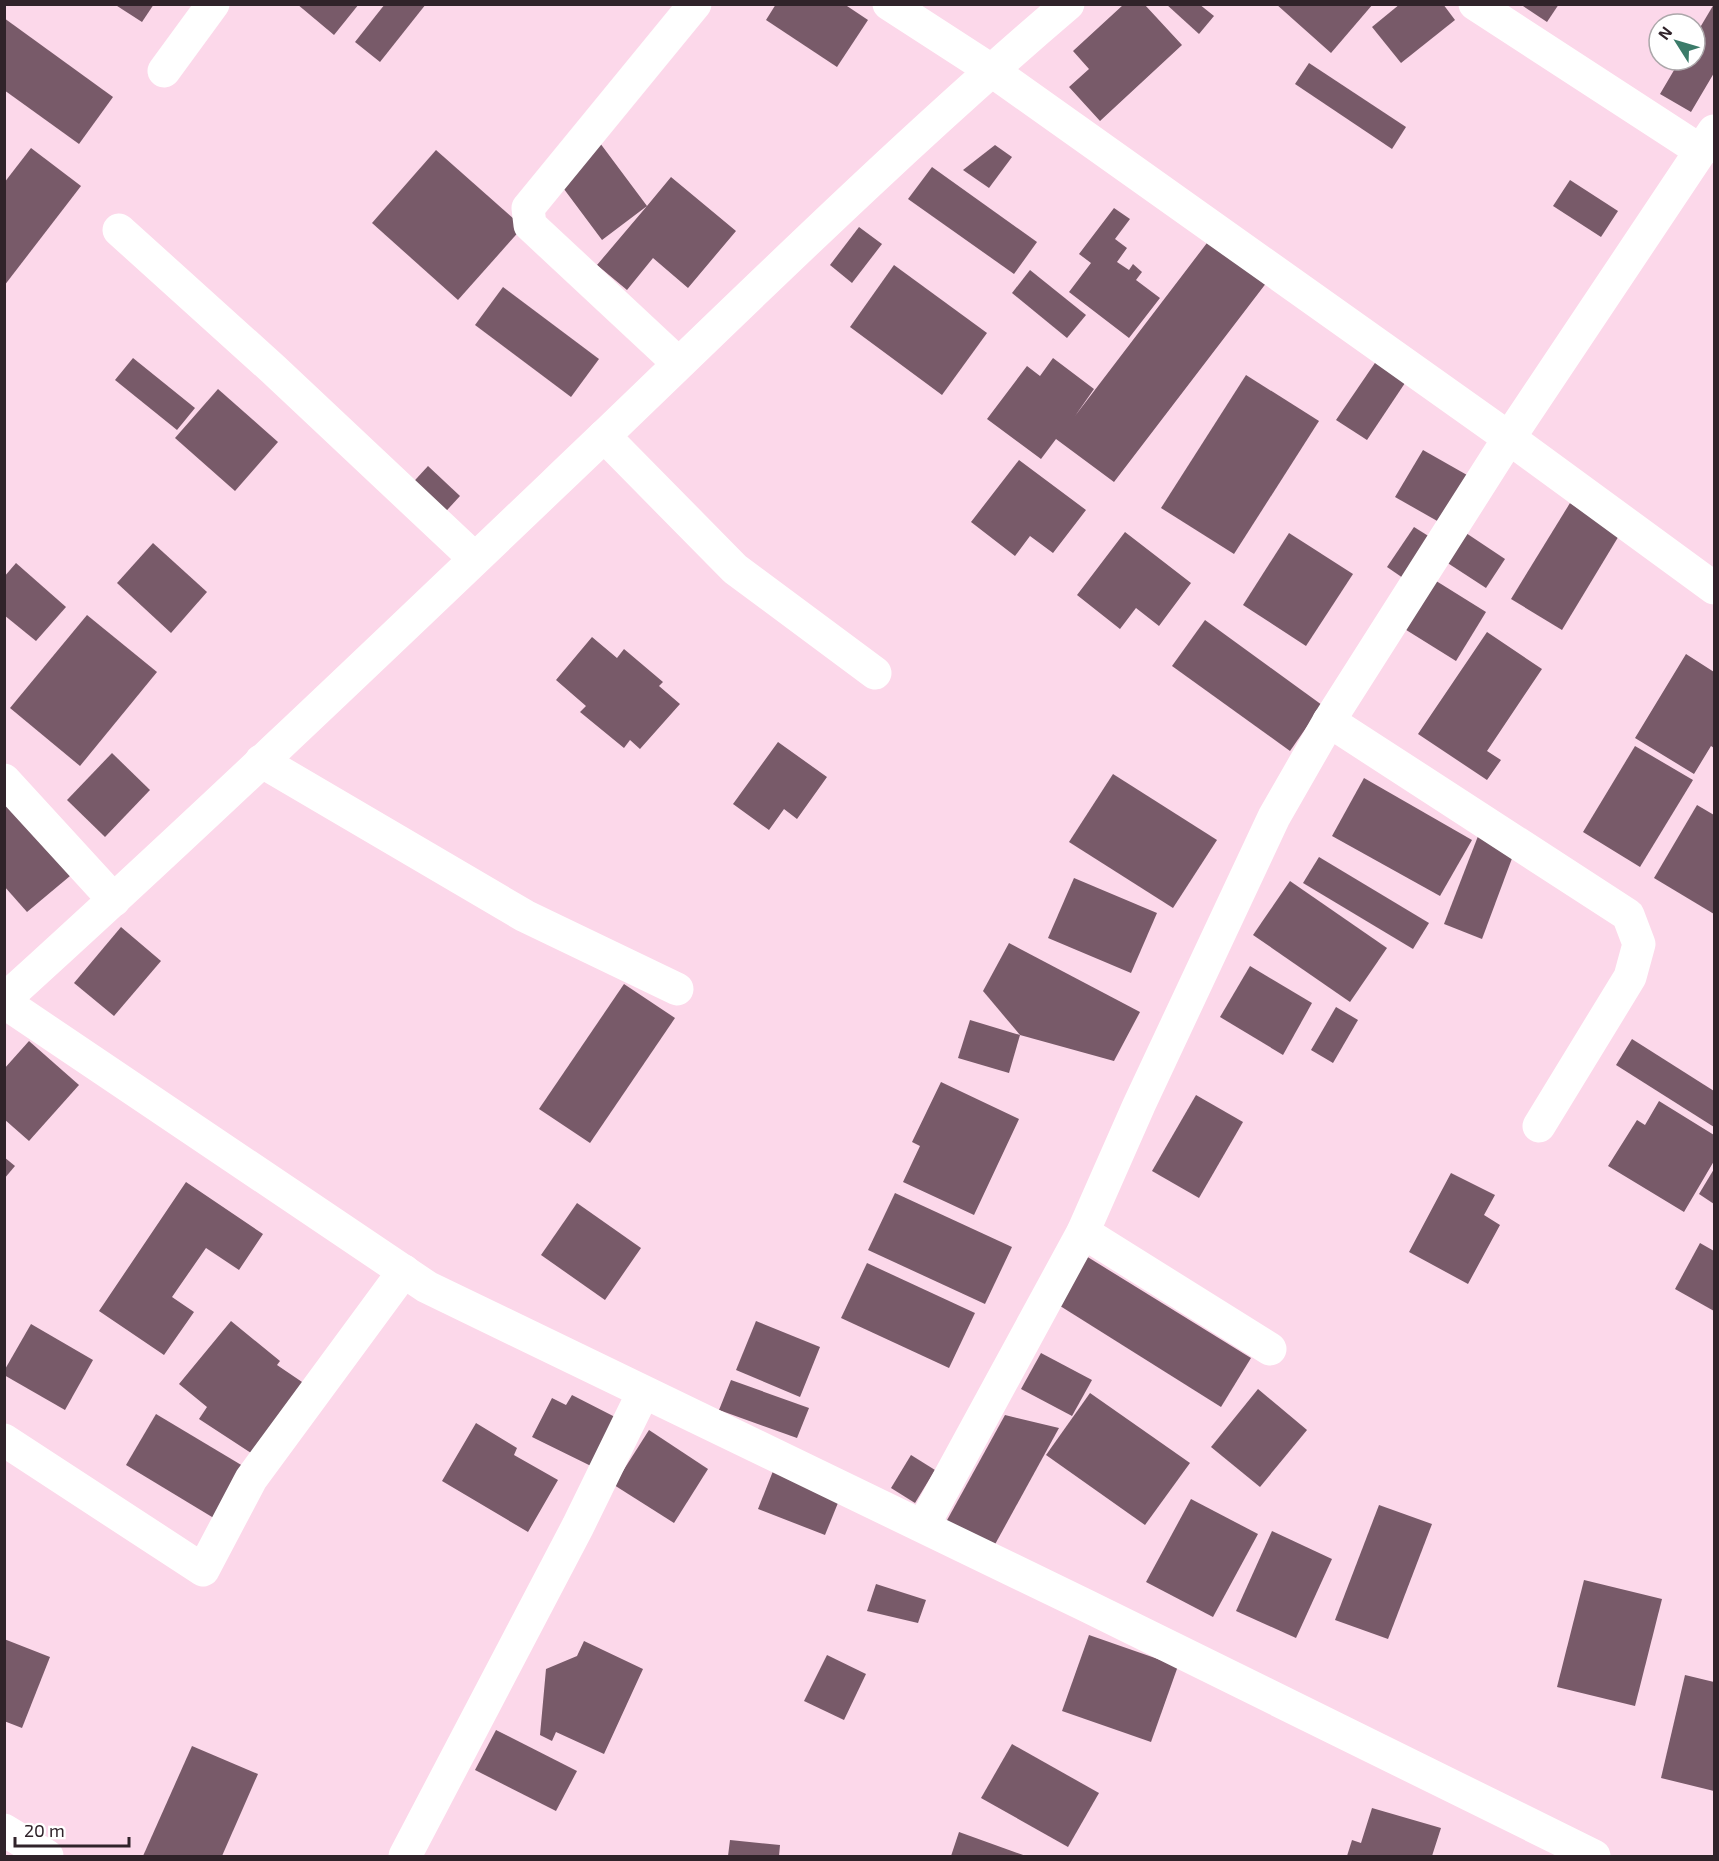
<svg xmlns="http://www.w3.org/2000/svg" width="1719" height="1861" font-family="'Exo 2',sans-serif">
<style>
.building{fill:#785a69}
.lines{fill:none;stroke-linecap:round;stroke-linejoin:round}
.minor{stroke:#fff;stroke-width:33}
</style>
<rect width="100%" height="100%" fill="#fcd8ea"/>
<g class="building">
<polygon points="114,4 154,4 142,22"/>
<polygon points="297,4 359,4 334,35"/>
<polygon points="385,4 426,4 380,62 355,42"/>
<polygon points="776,4 844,4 868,20 837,67 766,20"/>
<polygon points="1166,4 1199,4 1214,16 1199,34"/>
<polygon points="1276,4 1373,4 1331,53"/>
<polygon points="1400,4 1443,4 1455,20 1401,63 1372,27"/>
<polygon points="1520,4 1559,4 1547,22"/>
<polygon points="1714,4 1714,73 1691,112 1660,94 1680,60 1695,60 1695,36"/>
<polygon points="1123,5 1145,5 1182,45 1100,121 1069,87 1089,69 1073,51"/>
<polygon points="4,18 113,97 79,144 4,90"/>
<polygon points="1309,63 1406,127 1392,149 1295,84"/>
<polygon points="600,143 647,206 671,177 736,231 688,288 653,258 627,290 597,265 647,206 602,240 555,177"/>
<polygon points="995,145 1012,157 989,188 963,170"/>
<polygon points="31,148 81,186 4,286 4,183"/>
<polygon points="436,150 523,227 458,300 372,223"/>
<polygon points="932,167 1037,242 1014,274 908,199"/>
<polygon points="1570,180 1618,211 1601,237 1553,206"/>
<polygon points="1114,208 1130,219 1115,239 1127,248 1117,262 1129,270 1133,264 1142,272 1136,280 1160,298 1129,338 1069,292 1091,263 1079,254"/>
<polygon points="859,227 882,244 852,283 830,265"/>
<polygon points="1210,239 1267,282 1114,482 1056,439 1041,459 987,419 1027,366 1040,376 1053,358 1094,389 1075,416"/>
<polygon points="894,265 987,333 942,395 850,327"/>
<polygon points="1030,270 1086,315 1067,338 1012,293"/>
<polygon points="503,287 599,359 571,397 475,325"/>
<polygon points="1379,357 1409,377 1367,440 1336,420"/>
<polygon points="133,358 195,408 177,430 115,380"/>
<polygon points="1246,375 1319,421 1234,554 1161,508"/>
<polygon points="218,389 278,442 235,491 175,438"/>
<polygon points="1423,450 1467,475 1439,522 1395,497"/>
<polygon points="1019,460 1086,510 1053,553 1030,536 1015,556 971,522"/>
<polygon points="428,466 460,496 438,520 406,490"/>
<polygon points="1570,503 1620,534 1562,630 1511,599"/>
<polygon points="1414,527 1430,537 1403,578 1387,567"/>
<polygon points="1463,531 1505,559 1486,588 1443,560"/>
<polygon points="1125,532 1191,583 1159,626 1136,608 1120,629 1077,595"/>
<polygon points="1289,533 1353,574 1306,646 1243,605"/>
<polygon points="153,543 207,592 171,633 117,583"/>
<polygon points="16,563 66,607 36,641 4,615 4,577"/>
<polygon points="1425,574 1486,612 1456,661 1395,623"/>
<polygon points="87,615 157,672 80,766 10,708"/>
<polygon points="1205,620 1322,705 1290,751 1172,666"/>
<polygon points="1487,632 1542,669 1487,751 1501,760 1487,780 1418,734"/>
<polygon points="592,637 617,658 624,649 663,682 659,686 680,704 640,749 630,740 624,748 580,712 586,706 556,680"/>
<polygon points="1686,654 1714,672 1714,748 1711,746 1694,774 1635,738"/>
<polygon points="778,742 827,777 797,819 784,809 769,830 733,804"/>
<polygon points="1635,746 1693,780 1640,867 1583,832"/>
<polygon points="112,753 150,790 105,837 67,800"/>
<polygon points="1113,774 1217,840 1173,908 1069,842"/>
<polygon points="1364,778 1472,840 1440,896 1332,836"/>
<polygon points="4,788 76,871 27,912 4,886"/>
<polygon points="1697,805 1714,815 1714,914 1654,878"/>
<polygon points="1480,831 1517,845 1482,939 1444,924"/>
<polygon points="1319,857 1429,923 1413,949 1303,883"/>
<polygon points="1074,878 1157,913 1131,973 1048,938"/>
<polygon points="1290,881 1387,948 1350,1002 1253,935"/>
<polygon points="121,927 161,961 114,1016 74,983"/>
<polygon points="1009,943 1140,1012 1114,1061 1020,1035 983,991"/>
<polygon points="1250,966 1312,1003 1283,1055 1220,1017"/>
<polygon points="624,984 675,1018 590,1143 539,1109"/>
<polygon points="1336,1007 1358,1020 1333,1063 1311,1050"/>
<polygon points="970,1020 1020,1035 1009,1073 958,1058"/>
<polygon points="1632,1039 1714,1091 1714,1127 1616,1065"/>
<polygon points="29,1041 79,1085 29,1141 4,1119 4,1069"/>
<polygon points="941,1082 1019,1119 974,1215 903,1182 920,1146 912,1142"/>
<polygon points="1196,1095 1243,1122 1199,1198 1152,1171"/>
<polygon points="1659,1101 1714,1135 1714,1161 1684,1212 1608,1166 1637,1120 1645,1125"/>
<polygon points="4,1157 15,1166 4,1179"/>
<polygon points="1714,1169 1714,1204 1699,1194"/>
<polygon points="1451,1173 1495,1195 1484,1215 1500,1225 1468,1284 1409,1252"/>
<polygon points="186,1182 263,1234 239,1270 206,1248 172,1297 194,1312 164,1355 99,1311"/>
<polygon points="895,1193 1012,1247 985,1304 868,1250"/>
<polygon points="577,1203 641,1248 605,1300 541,1255"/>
<polygon points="1700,1243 1714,1251 1714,1311 1675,1289"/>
<polygon points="1086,1256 1251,1358 1221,1407 1057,1304"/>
<polygon points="867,1263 975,1313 949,1368 841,1318"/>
<polygon points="231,1321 280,1361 277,1365 305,1384 257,1457 199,1419 207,1407 179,1384"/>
<polygon points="756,1321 820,1347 800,1397 736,1370"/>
<polygon points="31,1324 93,1360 65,1410 4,1375 4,1371"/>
<polygon points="1041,1353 1092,1380 1072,1416 1021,1389"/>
<polygon points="731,1380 809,1408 797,1438 719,1410"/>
<polygon points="1258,1389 1307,1430 1260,1487 1211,1447"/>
<polygon points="1090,1393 1190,1463 1145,1525 1046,1455"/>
<polygon points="572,1395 617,1418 593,1467 532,1437 552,1398 566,1405"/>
<polygon points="156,1414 248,1469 217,1520 126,1465"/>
<polygon points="1005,1415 1059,1428 993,1548 946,1522"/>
<polygon points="476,1423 517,1448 514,1455 558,1480 528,1532 442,1481"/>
<polygon points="649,1430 708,1469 674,1523 614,1485"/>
<polygon points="911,1455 935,1470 915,1503 891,1488"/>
<polygon points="775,1466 842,1493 825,1535 758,1509"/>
<polygon points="1191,1499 1258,1534 1213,1617 1146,1582"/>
<polygon points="1379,1505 1432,1524 1388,1639 1335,1620"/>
<polygon points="1272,1531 1332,1559 1296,1638 1236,1611"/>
<polygon points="1584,1580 1662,1599 1635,1706 1557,1687"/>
<polygon points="876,1584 926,1600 918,1623 867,1611"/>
<polygon points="1089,1635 1178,1666 1151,1742 1062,1711"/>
<polygon points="4,1639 50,1657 22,1728 4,1721"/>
<polygon points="584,1641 643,1669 604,1754 556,1732 552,1741 540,1735 546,1669 577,1656"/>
<polygon points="827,1655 866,1674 844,1720 804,1701"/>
<polygon points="1685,1675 1714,1682 1714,1791 1661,1778"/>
<polygon points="496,1730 577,1771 556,1811 475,1770"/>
<polygon points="1012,1744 1099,1793 1068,1847 981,1798"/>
<polygon points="192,1746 258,1774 222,1856 143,1856"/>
<polygon points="1372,1808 1441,1828 1432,1856 1347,1856 1352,1840 1361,1843"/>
<polygon points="959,1832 1026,1856 951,1856"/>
<polygon points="730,1840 780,1845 779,1856 728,1856"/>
</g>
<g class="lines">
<g class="minor">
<polyline points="889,4 991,70 1509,438 1714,588"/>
<polyline points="1475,4 1701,151"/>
<polyline points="164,71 213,4"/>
<polyline points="119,230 273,369 474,558"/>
<polyline points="678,363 530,225 528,208 695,4"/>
<polyline points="604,436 735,569 875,673"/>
<polyline points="1329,721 1628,915 1639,944 1630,977 1539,1126"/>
<polyline points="261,761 525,916 677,989"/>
<polyline points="4,780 114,900"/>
<path d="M4,1000C207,816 404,627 602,438C755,291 906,142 1068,4"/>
<polyline points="4,1002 427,1287 1087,1606 1594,1856"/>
<polyline points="1083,1232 1270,1349"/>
<polyline points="4,1440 203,1570 251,1479 404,1271"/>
<polyline points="923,1526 1083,1232 1139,1105 1274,817 1329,721 1509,438 1714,131"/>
<polyline points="4,1830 47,1856"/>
<polyline points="405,1856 578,1526 643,1393"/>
</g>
</g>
<rect width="1719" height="1861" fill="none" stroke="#30232a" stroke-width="12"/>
<g transform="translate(1677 42) rotate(307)"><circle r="28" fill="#ffffff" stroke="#aca7aa" stroke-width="1.5"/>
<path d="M0-4.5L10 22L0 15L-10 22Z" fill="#3b7b69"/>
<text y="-9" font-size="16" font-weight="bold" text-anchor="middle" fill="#30232a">N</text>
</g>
<path d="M15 1837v9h114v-9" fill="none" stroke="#30232a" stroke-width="3"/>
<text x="24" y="1837" font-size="18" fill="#30232a" stroke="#ffffff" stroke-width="4.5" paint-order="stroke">20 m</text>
</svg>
